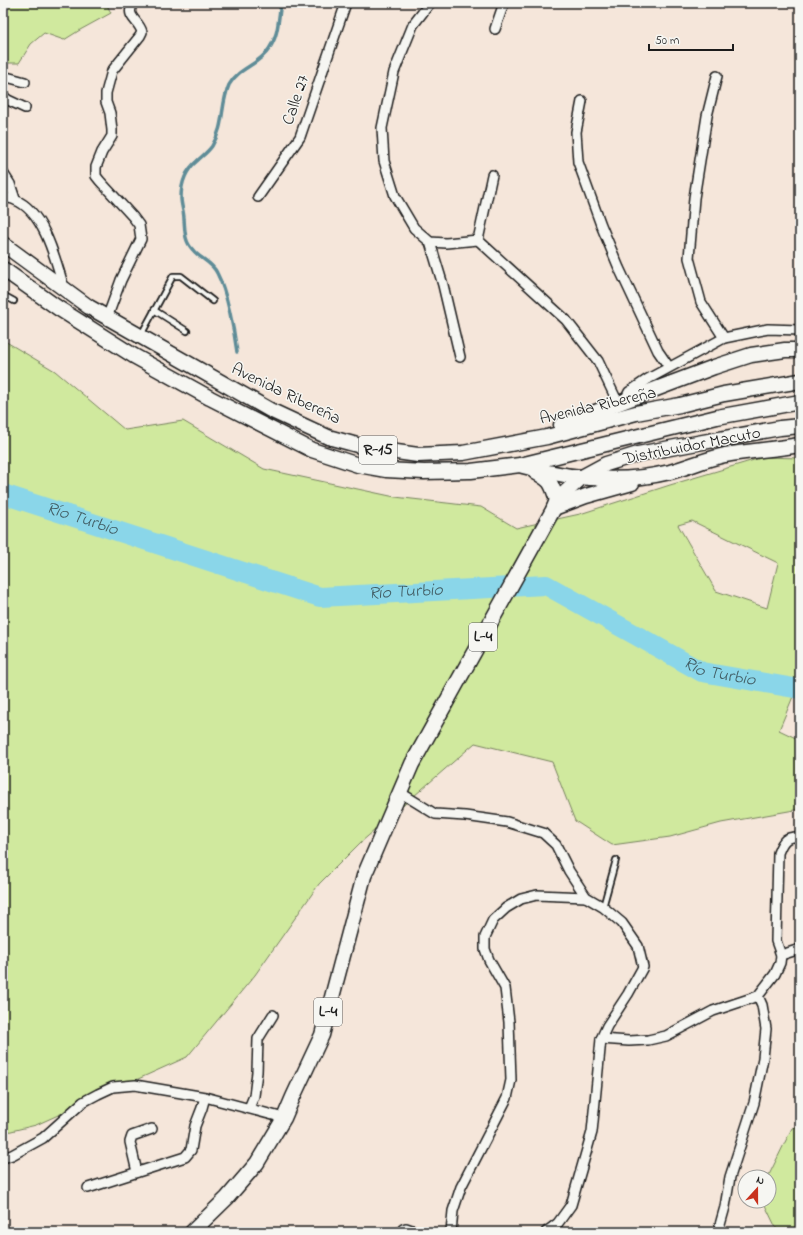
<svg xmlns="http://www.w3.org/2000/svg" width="803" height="1235" font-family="'Indie Flower',sans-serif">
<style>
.green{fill:#d0e99e;stroke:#76825d;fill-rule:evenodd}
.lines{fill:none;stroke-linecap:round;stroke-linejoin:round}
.stream{stroke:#5e8c97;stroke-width:3.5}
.river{stroke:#8ad6e9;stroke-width:20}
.service-casing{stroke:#1c1c1c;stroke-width:8}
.minor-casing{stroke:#1c1c1c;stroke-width:12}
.primary-casing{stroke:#1c1c1c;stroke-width:17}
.service{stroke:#f6f6f2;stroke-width:4.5}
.minor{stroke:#f6f6f2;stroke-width:9}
.primary{stroke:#f6f6f2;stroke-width:14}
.labels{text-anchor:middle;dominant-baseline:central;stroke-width:3;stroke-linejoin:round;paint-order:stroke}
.shield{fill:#f6f6f2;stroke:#5d5d5c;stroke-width:1}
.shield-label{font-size:16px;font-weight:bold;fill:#1c1c1c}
.street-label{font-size:17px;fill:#1c1c1c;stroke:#f6f6f2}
.water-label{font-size:18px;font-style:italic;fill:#425d64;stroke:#f6f6f2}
</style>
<rect width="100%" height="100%" fill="#f5e6da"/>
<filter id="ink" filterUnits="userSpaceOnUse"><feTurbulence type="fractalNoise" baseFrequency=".025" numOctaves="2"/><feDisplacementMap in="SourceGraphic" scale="8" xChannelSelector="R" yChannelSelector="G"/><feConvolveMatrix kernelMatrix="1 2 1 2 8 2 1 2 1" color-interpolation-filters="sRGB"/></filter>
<g filter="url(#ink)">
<g class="green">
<polygon points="3,3 106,3 111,13 80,30 64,40 44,33 31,44 19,63 3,63"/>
<path d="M3,340L55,371L125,430L183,421L264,469L395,497L481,507L516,528L580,514L670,485L764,457L800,458V680L779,730L800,740V809L721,823L670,837L612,845L575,821L552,762L475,743L360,843L319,884L255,975L187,1057L36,1125L3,1133ZM692,521L778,563L767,608L716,591L678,525Z"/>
<polygon points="800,1126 800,1232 778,1232 763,1201 769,1201 768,1177 792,1128"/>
</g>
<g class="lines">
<path class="stream" d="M237,352C234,330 227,292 217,273C212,262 200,259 193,250C184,241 185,230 184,219C184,212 181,205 181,198C181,184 186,170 197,161C202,156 208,152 212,146C225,125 220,106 229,85C238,68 259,65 269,49C279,35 278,19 281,3"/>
<path class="river" id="s1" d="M3,494L320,597L546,585L702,672L800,689"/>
<g class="service-casing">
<g id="service">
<polyline points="3,295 14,301"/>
<polyline points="154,310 187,331"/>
<polyline points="141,335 173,276 181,276 213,301"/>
<polyline points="603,907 616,860"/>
</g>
</g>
<g class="minor-casing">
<g id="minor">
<polyline points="430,3 413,25 394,72 382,128 384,161 395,196 414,228 430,242 446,243 478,240 566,320 598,361 618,403"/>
<polyline points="495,29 504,3"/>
<polyline points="3,76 25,82"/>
<polyline points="717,76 707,116 694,198 689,258 701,302 724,338"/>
<polyline points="3,96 8,100 25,108"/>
<polyline points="582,101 576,132 578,162 601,225 619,268 658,351 669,367"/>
<polyline points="3,173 10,184 15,199"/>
<polyline points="258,197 300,137 346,3"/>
<path d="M3,198C7,198 12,198 15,200C44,211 56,261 64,288"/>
<polyline points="478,240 492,175"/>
<polyline points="430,242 443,285 460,357"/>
<path d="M107,318L121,280L141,239L139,225L133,217L100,181L96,176V167L102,152L112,136V130L110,113L106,102V93L112,71L140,36L142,32C138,19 125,17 133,3"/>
<polyline points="625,400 629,392 648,379 724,338 768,329 800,330"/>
<polyline points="401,793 435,814 465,816 507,822 543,833 556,845 569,871 586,897 603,907 622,923 638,946 643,967 628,994 607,1026 601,1039 592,1132 571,1205 558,1223 546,1232"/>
<polyline points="781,955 800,949"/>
<path d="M601,1039L629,1041L648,1040L666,1036L713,1011L758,996L775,974L780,963L781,955L776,941L778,853C783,840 786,836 800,837"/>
<polyline points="249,1108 254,1096 257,1072 258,1039 273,1015"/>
<polyline points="3,1158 12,1155 43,1138 83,1102 98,1094 113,1087 135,1085 205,1097 284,1118"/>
<polyline points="137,1172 130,1142 132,1136 152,1129"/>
<polyline points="88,1188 185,1157 191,1150 195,1126 202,1108 205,1097"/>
<polyline points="402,1232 403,1229 406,1228 418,1232"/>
<polyline points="451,1232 453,1211 461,1187 507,1098 511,1080 509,1022 505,988 489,960 485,949 485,937 493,920 506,908 521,899 537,895 586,897"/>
<polyline points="718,1232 725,1207 730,1177 754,1103 763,1058 766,1029 762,1005 758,996"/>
</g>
</g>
<g class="primary-casing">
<g id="primary">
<polyline points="3,244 89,307 270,410 328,437 368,448 418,455 463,453 547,437 636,413 680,405 724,394 800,381"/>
<polyline points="3,269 58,308 134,356 210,398 312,450 358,465 386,470 424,472 471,471 520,465 717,417 800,402"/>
<polyline points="561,425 714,367 751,355 785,350 800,350"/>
<path d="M523,466C570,479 621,484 670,472C688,467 706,459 725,455C749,451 775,449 800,445"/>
<path d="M535,472C552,481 551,483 557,500"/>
<polyline points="554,508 586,496 632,483"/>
<polyline points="192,1232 227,1198 257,1163 284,1118 293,1097 322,1035 364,876 412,764 553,510 557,500 582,477 606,464 638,454 692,444 780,428 800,426"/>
</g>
</g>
<use href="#service" class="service"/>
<use href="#minor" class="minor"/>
<use href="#primary" class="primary"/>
</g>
</g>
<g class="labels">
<g class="shield">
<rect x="359" y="436" width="38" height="28" rx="3"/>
<rect x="469" y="623" width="28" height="28" rx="3"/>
<rect x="314" y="998" width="28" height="28" rx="3"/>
</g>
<g class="shield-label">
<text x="378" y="450">R-15</text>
<text x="483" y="637">L-4</text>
<text x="328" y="1012">L-4</text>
</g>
<g class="street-label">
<text transform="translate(296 100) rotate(-71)">Calle 27</text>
<text transform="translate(286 394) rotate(26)">Avenida Ribereña</text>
<text transform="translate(598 406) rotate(-13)">Avenida Ribereña</text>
<text transform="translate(692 446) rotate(-11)">Distribuidor Macuto</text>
</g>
<g class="water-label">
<text stroke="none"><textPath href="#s1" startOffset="83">Río Turbio</textPath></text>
<text stroke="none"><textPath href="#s1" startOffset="419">Río Turbio</textPath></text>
<text stroke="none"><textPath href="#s1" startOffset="755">Río Turbio</textPath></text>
</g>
</g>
<rect width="803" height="1235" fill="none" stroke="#f6f6f2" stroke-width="16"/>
<rect x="8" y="8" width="787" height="1219" fill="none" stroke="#1c1c1c" stroke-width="1.5" filter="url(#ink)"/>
<g transform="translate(757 1189) rotate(21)"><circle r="19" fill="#f6f6f2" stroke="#9f9f9c"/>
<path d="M0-3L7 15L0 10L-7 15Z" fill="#c8321e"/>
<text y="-6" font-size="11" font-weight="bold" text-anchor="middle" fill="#1c1c1c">N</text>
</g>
<path d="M649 44v6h84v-6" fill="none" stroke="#1c1c1c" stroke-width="2"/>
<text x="655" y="44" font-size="12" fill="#1c1c1c" stroke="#f6f6f2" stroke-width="3" paint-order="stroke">50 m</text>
</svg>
